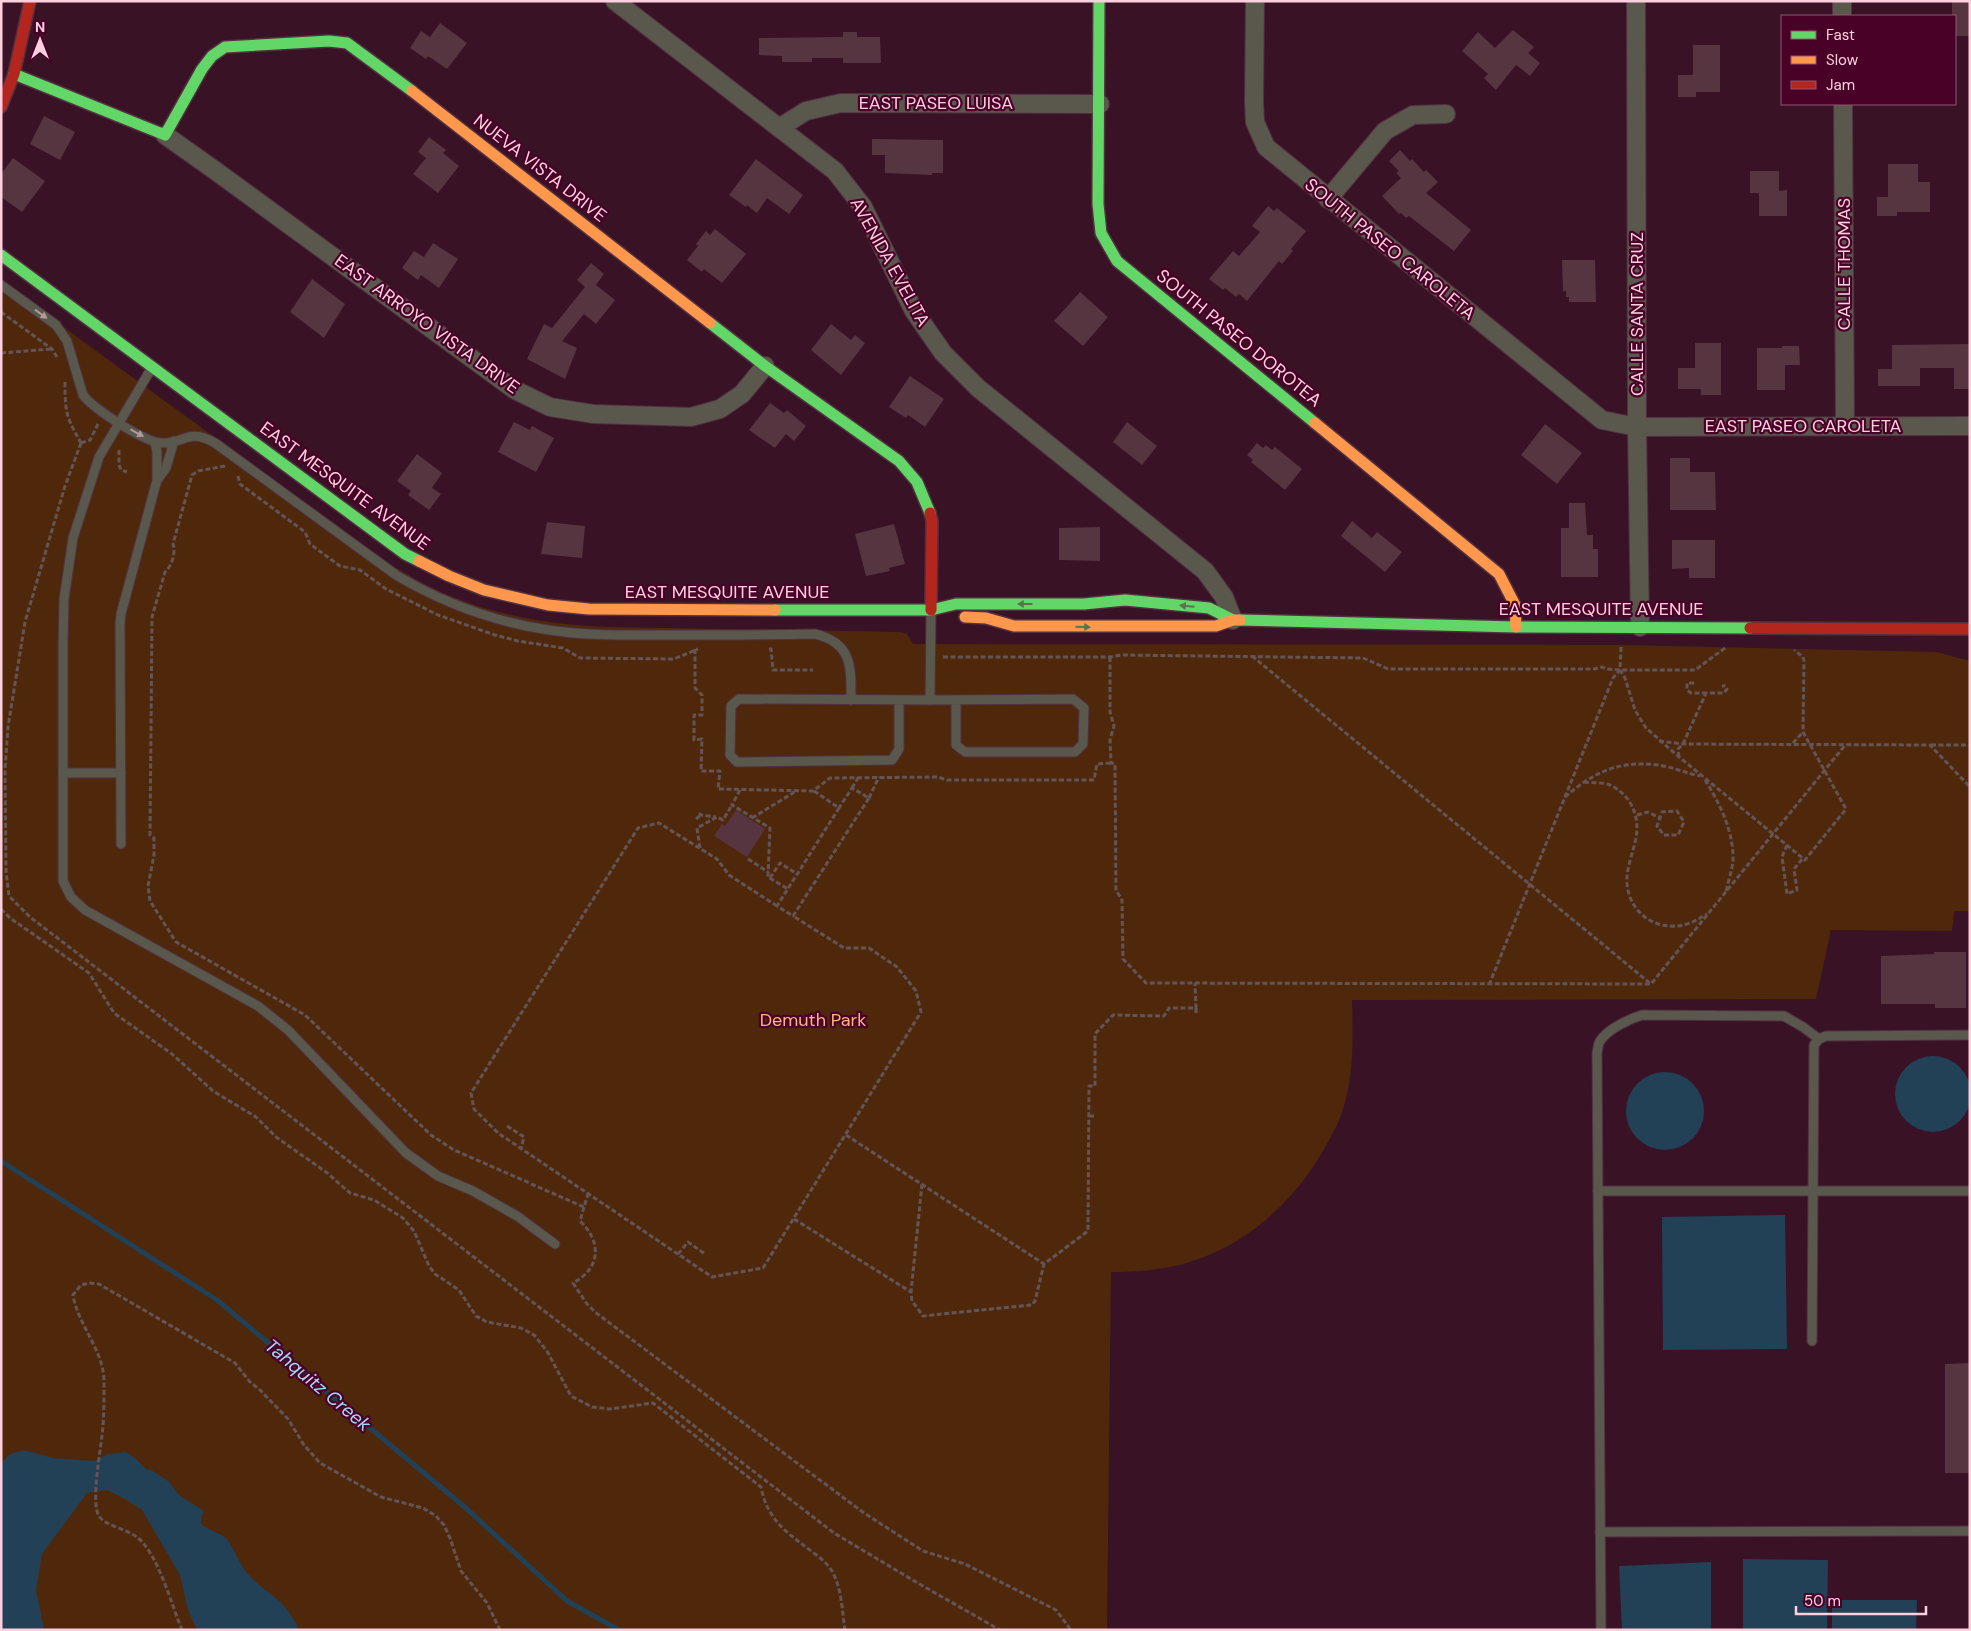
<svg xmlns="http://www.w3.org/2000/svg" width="1971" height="1631" font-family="'DM Sans',sans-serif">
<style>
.green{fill:#4f280b}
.water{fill:#224056}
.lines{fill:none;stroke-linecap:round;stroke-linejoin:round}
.stream{stroke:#224056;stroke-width:5}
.building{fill:#563440}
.lane-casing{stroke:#513040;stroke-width:11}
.street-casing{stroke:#513040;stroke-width:20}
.fast-casing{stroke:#513040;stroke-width:14}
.slow-casing{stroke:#513040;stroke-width:14}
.jam-casing{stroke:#513040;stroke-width:14}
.path{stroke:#645456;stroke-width:3;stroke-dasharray:5 2.5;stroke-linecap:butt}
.lane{stroke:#5a574c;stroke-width:9}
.street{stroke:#5a574c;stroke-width:18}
.fast{stroke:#63d668;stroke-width:11}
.slow{stroke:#ff974d;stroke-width:11}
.jam{stroke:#b3261e;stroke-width:11}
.oneway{fill:#b49a9d}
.oneway2{fill:#58764b}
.labels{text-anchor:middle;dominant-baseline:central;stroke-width:4.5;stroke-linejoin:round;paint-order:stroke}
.street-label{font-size:18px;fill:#fdd0df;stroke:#4a0127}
.park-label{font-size:18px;fill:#fab583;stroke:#4a0127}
.water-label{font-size:19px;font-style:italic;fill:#a5d8f8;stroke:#4a0127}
</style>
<rect width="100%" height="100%" fill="#391226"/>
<path class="green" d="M1,279L62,326L383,560C397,568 411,577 426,585C484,614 547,625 611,627L899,632L907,634L913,644L1621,645L1936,652L1970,661V911H1954L1952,931L1831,930L1816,999L1352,1000C1353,1035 1354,1076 1343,1109C1340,1120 1334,1131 1329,1140C1302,1192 1259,1235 1204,1257C1175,1269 1142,1272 1111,1272L1107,1630H1Z"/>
<g class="water">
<circle cx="1933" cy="1094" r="38"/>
<circle cx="1665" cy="1111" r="39"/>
<polygon points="1785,1215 1787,1349 1663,1350 1662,1217"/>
<path d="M28,1451L53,1458L94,1461L108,1454L126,1452L136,1459L146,1469L151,1470L168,1481L180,1496L204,1511L201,1517V1524C209,1531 219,1532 227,1539C234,1549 239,1563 247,1573C267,1596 285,1597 299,1630H197L188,1610L180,1575L142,1510L125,1499L107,1490L87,1493L42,1554L36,1590L44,1630H1V1465C7,1453 15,1451 28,1451Z"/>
<polygon points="1743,1559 1828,1560 1827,1630 1743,1630"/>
<polygon points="1711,1562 1711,1630 1622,1630 1619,1566"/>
<polygon points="1832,1600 1917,1600 1916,1630 1832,1630"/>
</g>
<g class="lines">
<polyline class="stream" points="1,1161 217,1300 467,1509 567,1601 619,1630"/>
</g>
<g class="building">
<polygon points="1952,1 1970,1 1970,36 1955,36 1955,16 1952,16"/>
<polygon points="440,23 467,43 447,69 428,56 426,59 410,48 421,31 430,37"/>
<polygon points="1513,30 1534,47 1528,53 1540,63 1530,76 1516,65 1496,90 1484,78 1488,74 1462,51 1478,32 1495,48"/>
<polygon points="843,32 857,32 857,37 880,37 881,63 843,63 843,58 812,58 812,62 782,62 782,56 759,55 759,38 843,37"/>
<polygon points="1693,45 1720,45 1720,92 1696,92 1696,97 1678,97 1678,75 1693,75"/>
<polygon points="44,116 75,132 60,160 30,144"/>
<polygon points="429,137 446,150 443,153 459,166 438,193 413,174 426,158 418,152"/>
<polygon points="872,139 943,140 943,173 932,173 932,175 885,173 885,155 872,155"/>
<polygon points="1400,150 1410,161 1412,159 1424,172 1426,170 1438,182 1426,193 1471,230 1454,251 1409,216 1406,218 1401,213 1399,214 1382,196 1401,178 1396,173 1399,171 1389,161"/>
<polygon points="13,158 45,181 22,212 1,197 1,174"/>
<polygon points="756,159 803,195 789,214 767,198 757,213 747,205 746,207 729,195"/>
<polygon points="1888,164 1918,164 1918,182 1930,182 1930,212 1897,212 1897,216 1877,216 1877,197 1888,197"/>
<polygon points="1750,171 1779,171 1779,191 1787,190 1787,216 1759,216 1759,193 1750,193"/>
<polygon points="1268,206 1274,211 1277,208 1306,231 1291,249 1293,251 1282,264 1279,261 1247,301 1239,294 1236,297 1225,288 1223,290 1209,279 1233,251 1239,256 1260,232 1252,226"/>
<polygon points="715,229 746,254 722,283 704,269 702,272 687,260 698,246 696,244 706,231 710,235"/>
<polygon points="433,243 458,259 439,288 421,275 418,280 402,268 414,251 424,257"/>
<polygon points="1562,260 1595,260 1596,302 1569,302 1569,297 1566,297 1566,291 1563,291"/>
<polygon points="591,263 604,274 596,285 615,300 596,324 584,314 562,341 577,348 565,379 527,359 544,324 552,328 585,287 577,280"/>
<polygon points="312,279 345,304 324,338 290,312"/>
<polygon points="1080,292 1108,317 1083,346 1054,321"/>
<polygon points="831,324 851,340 855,335 865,343 841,375 811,350"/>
<polygon points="1695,343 1721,343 1721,395 1701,395 1701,389 1678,389 1678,368 1695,368"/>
<polygon points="1970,344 1970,389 1954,389 1954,368 1920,368 1920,386 1878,386 1878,369 1892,369 1892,345"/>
<polygon points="1782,346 1799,346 1800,365 1785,365 1785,390 1757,390 1757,348 1782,348"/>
<polygon points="910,376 944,399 925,427 908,415 906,418 889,407"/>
<polygon points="770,403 784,413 787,410 806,426 794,441 786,434 775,448 749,430"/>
<polygon points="514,422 530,430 532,426 554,438 536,472 498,452"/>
<polygon points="1127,422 1157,446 1142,465 1113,442"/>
<polygon points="1545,424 1582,453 1557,484 1521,455"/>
<polygon points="1257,443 1263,448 1266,445 1272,450 1275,447 1302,469 1285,490 1251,462 1253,460 1247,455"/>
<polygon points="417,454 442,473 432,488 441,494 429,510 408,495 411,491 397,481"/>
<polygon points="1670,458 1690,458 1690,472 1715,472 1716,510 1670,510"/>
<polygon points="1569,503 1585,503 1587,535 1593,535 1593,549 1598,549 1598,577 1561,577 1561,528 1569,528"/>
<polygon points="1352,521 1372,538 1377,532 1402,552 1385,572 1341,536"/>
<polygon points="547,522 585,526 582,558 541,554"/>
<polygon points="894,524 905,564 889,568 890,571 866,576 855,534"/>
<polygon points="1100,527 1100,561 1059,560 1059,528"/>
<polygon points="1672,540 1715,540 1715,578 1689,578 1689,568 1672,569"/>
<polygon points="736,810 765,829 747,857 714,836 722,824 725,826"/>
<polygon points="1934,952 1966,952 1966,1008 1935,1008 1935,1004 1881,1004 1881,956 1934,954"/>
<polygon points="1970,1363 1970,1473 1945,1473 1945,1364"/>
</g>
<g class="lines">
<g class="lane-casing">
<g id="lane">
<path d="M1,285L56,325L67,341L83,395C94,409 145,443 163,443C186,443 188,428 215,443L396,575C443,603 495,622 549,630C587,636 625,635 663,635C714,635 764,635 815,634C853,643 851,668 851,700"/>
<polyline points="151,369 99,457 73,538 64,599 63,645 63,881 71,897 85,910 258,1006 288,1030 406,1153 438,1176 473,1191 517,1216 555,1244"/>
<polyline points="158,479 166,468 174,441"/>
<polyline points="899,700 899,749 892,760 737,762 730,755 731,706 739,699 930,700 931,613"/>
<polyline points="930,700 1073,699 1084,708 1083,744 1075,752 965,752 956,745 956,700"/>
<polyline points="63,773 121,773"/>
<polyline points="121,844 120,624 121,614 157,480 157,452 155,443"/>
<path d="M1819,1039L1803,1027L1784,1016L1642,1015C1629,1019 1608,1029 1600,1041C1598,1044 1598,1049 1597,1053L1598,1191H1970"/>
<polyline points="1598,1191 1601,1630"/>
<polyline points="1812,1341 1814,1045 1819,1039 1826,1036 1970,1035"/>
<polyline points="1600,1532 1970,1531"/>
</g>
</g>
<g class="street-casing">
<g id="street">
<polyline points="615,1 835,171 863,207 914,311 943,353 978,388 1205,571 1224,597 1233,620"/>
<polyline points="1255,1 1254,101 1255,122 1266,147 1602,420 1637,427 1970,426"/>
<polyline points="1636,1 1637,427 1640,627"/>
<polyline points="1842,1 1842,16"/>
<polyline points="1843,104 1845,425"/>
<polyline points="779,128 806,111 841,103 1100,104"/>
<polyline points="165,135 213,169 515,390 550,407 593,414 691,417 720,409 742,394 765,366"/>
<polyline points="1328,199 1385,131 1413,115 1446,114"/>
</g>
</g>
<g class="fast-casing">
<g id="fast">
<polyline points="1099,1 1098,204 1101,233 1117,261 1315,423"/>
<polyline points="14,74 165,135 202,69 212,56 225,47 329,41 347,43 412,91"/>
<polyline points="1,255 405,554 419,561"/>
<polyline points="710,323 765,366 899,461 917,482 930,513"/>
<polyline points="775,610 931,610 956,604 1084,604 1125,600 1209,608 1233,620"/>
<polyline points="1240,620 1516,627 1750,628"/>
</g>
</g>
<g class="slow-casing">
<g id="slow">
<polyline points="412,91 710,323"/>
<polyline points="1315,423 1499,574 1515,605 1516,627"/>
<polyline points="419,561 449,576 484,590 548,605 589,609 775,610"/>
<polyline points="965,617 986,618 1014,626 1216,626 1233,620 1240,620"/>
</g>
</g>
<g class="jam-casing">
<g id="jam">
<polyline points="1,107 14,74 30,1"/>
<polyline points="930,513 932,521 931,610"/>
<polyline points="1750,628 1970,629"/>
</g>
</g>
<g class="path">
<polyline points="1,312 52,349 57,357"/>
<polyline points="1,353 51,349"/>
<path d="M65,382C65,412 66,417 81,443"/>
<polyline points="81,443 65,486 25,622 8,727 5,769 6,872 9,896 30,917 834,1533 916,1582 1000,1630"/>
<polyline points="81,443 90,440 98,424"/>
<polyline points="119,450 119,465 121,470 127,472"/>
<path d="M225,466L198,471L192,475L173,544C176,552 172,566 165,572L152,617L150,835L154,838V855L148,886L150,901L176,942L305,1015L431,1135L454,1150L584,1207L588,1194"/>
<polyline points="238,476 240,484 305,532 310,544 340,566 360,570 386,589 438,615 495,635 518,641 563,648 580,658 674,659 698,649"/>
<polyline points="1621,647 1620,670 1625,678 1635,710 1646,728 1679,757 1805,860 1846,809 1803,732 1804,661 1803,657 1794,650"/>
<polyline points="695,649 695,688 702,695 702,715 694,715 694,740 702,739 701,771 720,771 718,789 813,791 830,778 938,777 947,780 1094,780 1097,764 1111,763"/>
<polyline points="769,649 771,649 773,670 813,670"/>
<polyline points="1252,656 1651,984"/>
<polyline points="943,657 1110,657 1122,655 1363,658 1388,669 1594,669 1602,667 1606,669 1620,670 1695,670 1725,648"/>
<polyline points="1110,657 1110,712 1114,726 1110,740 1111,763 1115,764 1116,890 1122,900 1123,959 1146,983 1651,984 1846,744"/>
<polyline points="1694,683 1687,683 1687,690 1691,693 1706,693"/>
<polyline points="1659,741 1683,744 1930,745 1970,787"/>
<polyline points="1793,743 1803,732"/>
<polyline points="1931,745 1970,745"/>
<polyline points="1679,757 1678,749 1683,744 1706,693 1724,693 1727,689 1725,686 1722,686"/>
<path d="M1705,780C1720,804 1734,832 1733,861C1732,871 1728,882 1726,892"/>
<path d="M1584,782C1591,783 1603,782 1610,785C1631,795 1640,816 1636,838C1633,853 1626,869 1627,883C1629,915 1660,934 1690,923C1696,921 1701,917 1707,914"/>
<polyline points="852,788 858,778"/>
<polyline points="740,790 732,805 770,828 768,877 788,889"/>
<polyline points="814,791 839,808 777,906 793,916 869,798 852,788 839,808"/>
<path d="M1565,797C1594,772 1619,760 1658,765C1672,767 1686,773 1700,776"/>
<polyline points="869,798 879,777"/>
<polyline points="699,813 701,815 716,817"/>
<polyline points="1637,815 1648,812 1660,818 1662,812 1677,811 1684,822 1678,835 1664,835 1657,826 1660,818"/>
<polyline points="752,818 793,793 795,790"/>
<polyline points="696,819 701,815"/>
<polyline points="1787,845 1782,857 1787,894 1797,890 1794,869 1803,858"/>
<polyline points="700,848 697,828 717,817 723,820 732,805"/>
<polyline points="748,859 768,872"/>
<polyline points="770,878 780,863 797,874"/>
<polyline points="777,906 729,875 717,859 659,823 638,828 471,1093 474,1109 498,1133 712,1277 763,1268 921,1012 916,991 897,967 869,948 844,948 793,916"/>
<path d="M1,909L10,918L89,973L114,1013L172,1054L213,1091L256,1117L276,1137L326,1172L350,1193L374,1200L403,1218L414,1231L429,1266L435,1274L459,1290L476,1316L487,1322L521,1328L534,1335L547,1351L571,1396L592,1407L610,1409L653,1403L761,1487C768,1522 788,1533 815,1554C822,1559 829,1565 833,1573C842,1590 842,1611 845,1630"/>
<polyline points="1489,985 1613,678 1620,670"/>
<polyline points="1196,1008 1196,1014"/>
<polyline points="1089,1116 1095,1116"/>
<polyline points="507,1126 524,1137 521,1149"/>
<polyline points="846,1135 1044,1264"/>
<polyline points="922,1184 911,1292 912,1301 923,1316 1032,1305 1035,1301 1044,1264 1088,1231 1089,1086 1095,1086 1095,1034 1113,1015 1164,1016 1169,1008 1196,1008 1195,983"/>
<path d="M584,1207L580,1221C602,1242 601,1268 573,1283L587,1304L595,1312L864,1513L923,1551L965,1564L1056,1610L1071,1630"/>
<polyline points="794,1219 911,1292"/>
<polyline points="678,1254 688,1242 705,1254"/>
<path d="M182,1630C172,1606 158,1554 138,1538C128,1529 105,1526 99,1516C90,1502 102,1444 103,1426C104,1412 104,1398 104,1384C105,1351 78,1326 73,1295L81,1285L89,1283L99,1284L235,1363L250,1382L260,1390L288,1419L304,1445L320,1463L381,1497L423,1508L436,1516L444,1525L450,1538L461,1571L487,1603L500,1630"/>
</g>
<use href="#lane" class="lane"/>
<use href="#street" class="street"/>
<use href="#fast" class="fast"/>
<use href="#slow" class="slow"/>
<use href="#jam" class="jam"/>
</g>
<defs><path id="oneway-solid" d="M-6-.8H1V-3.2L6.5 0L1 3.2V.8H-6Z" transform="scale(1.25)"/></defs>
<g class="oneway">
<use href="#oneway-solid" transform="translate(41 314) rotate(36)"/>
<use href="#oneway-solid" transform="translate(137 433) rotate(28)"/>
</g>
<g class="oneway2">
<use href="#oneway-solid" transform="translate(1025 604) rotate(180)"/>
<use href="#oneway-solid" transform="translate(1187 606) rotate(-175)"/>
<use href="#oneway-solid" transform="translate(1083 627) rotate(1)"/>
</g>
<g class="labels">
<g class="street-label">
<text x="936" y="103">EAST PASEO LUISA</text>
<text transform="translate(540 168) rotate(38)">NUEVA VISTA DRIVE</text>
<text transform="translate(1390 249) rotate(39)">SOUTH PASEO CAROLETA</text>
<text transform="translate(890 262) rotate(61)">AVENIDA EVELITA</text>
<text transform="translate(1844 264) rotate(-90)">CALLE THOMAS</text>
<text transform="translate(1637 314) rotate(-90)">CALLE SANTA CRUZ</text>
<text transform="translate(427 324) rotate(36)">EAST ARROYO VISTA DRIVE</text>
<text transform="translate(1239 338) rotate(39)">SOUTH PASEO DOROTEA</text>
<text x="1803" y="426">EAST PASEO CAROLETA</text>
<text transform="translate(345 486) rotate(36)">EAST MESQUITE AVENUE</text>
<text x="727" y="592">EAST MESQUITE AVENUE</text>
<text x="1601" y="609">EAST MESQUITE AVENUE</text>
</g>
<g class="park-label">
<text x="813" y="1020">Demuth Park</text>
</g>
<g class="water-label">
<text transform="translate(318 1385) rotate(40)">Tahquitz Creek</text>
</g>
</g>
<rect width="1971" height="1631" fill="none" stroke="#fdd0df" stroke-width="5"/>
<rect x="1781" y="15" width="175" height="90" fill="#4a0127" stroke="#925471"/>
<rect x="1791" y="31" width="25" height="8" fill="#63d668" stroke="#925471"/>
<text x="1826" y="40" font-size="15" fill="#fdd0df">Fast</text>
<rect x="1791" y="56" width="25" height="8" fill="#ff974d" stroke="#925471"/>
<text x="1826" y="65" font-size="15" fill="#fdd0df">Slow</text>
<rect x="1791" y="81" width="25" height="8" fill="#b3261e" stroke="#925471"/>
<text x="1826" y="90" font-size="15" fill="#fdd0df">Jam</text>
<g transform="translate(40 40)" stroke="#4a0127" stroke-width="4" paint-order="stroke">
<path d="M0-4L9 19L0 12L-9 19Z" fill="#fdd0df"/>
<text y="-8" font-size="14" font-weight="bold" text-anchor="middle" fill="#fdd0df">N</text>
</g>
<path d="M1796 1606v8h130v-8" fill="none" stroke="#fdd0df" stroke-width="2.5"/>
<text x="1804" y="1606" font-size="15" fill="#fdd0df" stroke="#4a0127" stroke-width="4" paint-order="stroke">50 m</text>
</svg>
